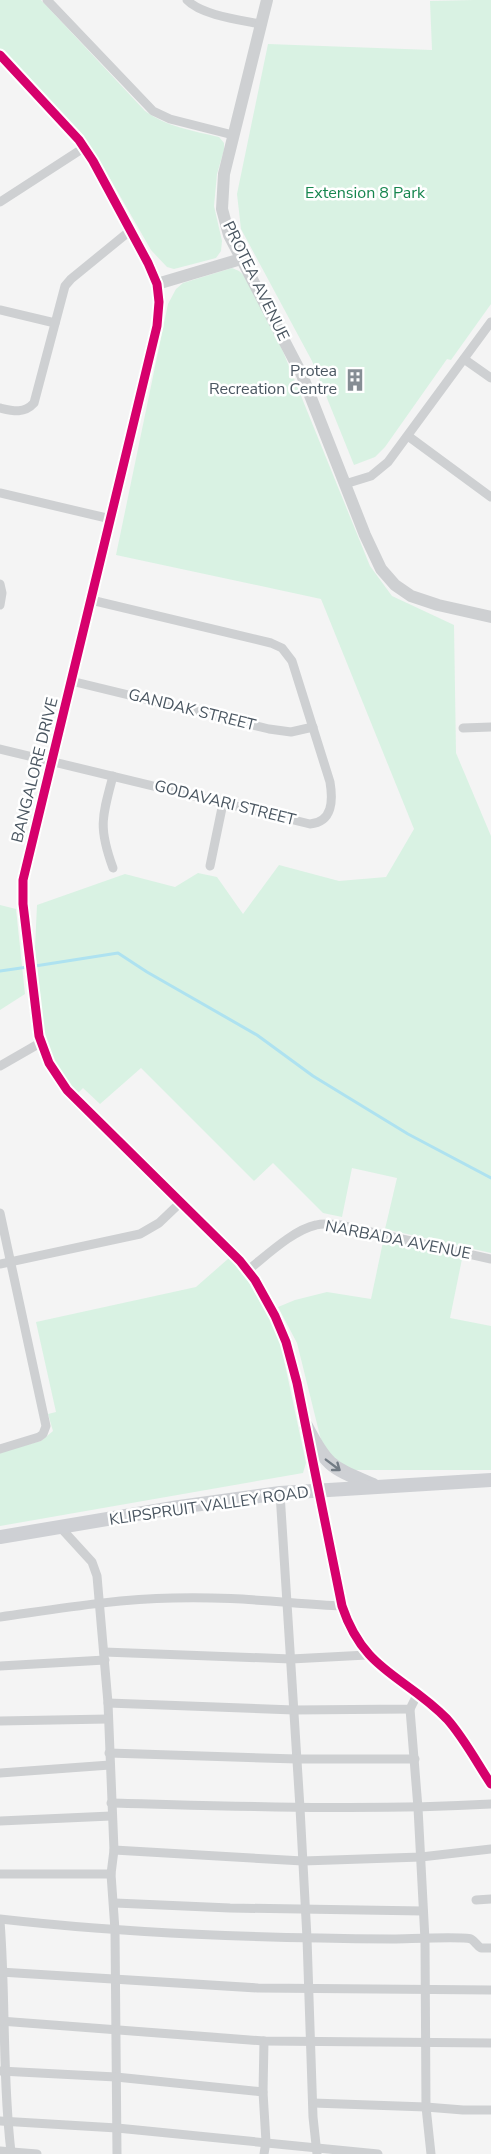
<svg xmlns="http://www.w3.org/2000/svg" width="491" height="2154" font-family="'Nunito Sans',sans-serif">
<style>
.green{fill:#d9f2e3}
.lines{fill:none;stroke-linecap:round;stroke-linejoin:round}
.stream{stroke:#aee2f0;stroke-width:3}
.minor{stroke:#ced0d2;stroke-width:9}
.tertiary{stroke:#ced0d2;stroke-width:12}
.secondary{stroke:#ced0d4;stroke-width:14}
.cycleway-casing{stroke:#fff;stroke-width:13}
.cycleway{stroke:#d6006c;stroke-width:9}
.oneway{stroke:#727b84}
.labels{text-anchor:middle;dominant-baseline:central;stroke-width:5;stroke-linejoin:round;paint-order:stroke}
.park-label{font-size:16px;fill:#17864f;stroke:#fff}
.street-label{font-size:16px;fill:#4a5661;stroke:#fff}
.poi-label{font-size:16px;fill:#4a5661;stroke:#fff;text-anchor:end}
</style>
<rect width="100%" height="100%" fill="#f4f4f4"/>
<g class="green">
<path d="M0,0H41L145,111C167,127 194,131 219,137L224,143V150L217,174L214,206L222,241L221,251L216,258L174,269L167,267L151,250L104,168L84,138L0,49Z"/>
<polygon points="474,0 491,0 491,304 451,360 447,359 385,447 375,457 354,465 312,361 241,229 237,194 268,44 432,50 430,1"/>
<polygon points="232,268 239,271 247,278 282,349 370,566 392,596 454,625 456,753 491,836 491,1253 385,1229 397,1178 352,1168 342,1217 323,1213 273,1163 254,1181 141,1068 100,1104 83,1088 78,1093 63,1075 53,1058 45,1038 35,948 37,905 125,874 175,887 198,873 217,877 243,914 279,865 339,881 386,877 414,829 321,599 116,555 168,304 176,289 183,283"/>
<polygon points="0,905 16,909 25,994 0,1010"/>
<polygon points="383,1242 463,1254 450,1318 491,1326 491,1470 349,1470 342,1468 322,1444 297,1343 278,1307 295,1300 327,1292 371,1299"/>
<polygon points="229,1258 248,1281 271,1321 281,1346 306,1463 303,1473 0,1526 0,1452 41,1441 53,1431 48,1414 56,1412 36,1322 196,1287"/>
</g>
<g class="lines">
<g class="stream">
<polyline points="35,966 118,953 147,972 257,1035 313,1076 408,1134 491,1178"/>
<polyline points="0,971 28,967"/>
</g>
<g class="minor">
<polyline points="47,0 153,111 170,119 233,135"/>
<path d="M187,0C201,15 240,20 260,24"/>
<polyline points="0,202 85,147"/>
<polyline points="0,310 55,323"/>
<polyline points="464,359 491,378"/>
<path d="M0,408C13,411 24,414 34,403L65,286L71,279L131,230"/>
<polyline points="408,436 491,497"/>
<polyline points="345,484 371,476 388,462 491,322"/>
<polyline points="0,493 111,519"/>
<polyline points="0,584 2,593 0,605"/>
<polyline points="71,681 269,729 291,732 313,727"/>
<polyline points="463,728 491,727"/>
<path d="M0,749L310,824C333,822 333,800 330,782L292,661L282,648L271,643L91,600"/>
<path d="M113,776C102,817 98,827 113,868"/>
<polyline points="210,866 223,803"/>
<polyline points="0,1066 40,1043"/>
<polyline points="0,1213 46,1426 43,1434 39,1437 0,1449"/>
<polyline points="0,1264 140,1234 159,1223 181,1202"/>
<path d="M248,1270C266,1256 293,1230 316,1225C323,1223 332,1224 340,1225L491,1259"/>
<polyline points="280,1493 300,1808 307,1938 313,2117 317,2154"/>
<polyline points="60,1527 92,1562 97,1576 108,1703 114,1850 111,1874 115,1930 117,2154"/>
<path d="M0,1617C57,1609 115,1599 173,1598C229,1596 285,1603 342,1606"/>
<polyline points="104,1652 291,1659 367,1655"/>
<polyline points="0,1666 105,1660"/>
<polyline points="108,1703 294,1710 410,1709 417,1695"/>
<polyline points="410,1709 418,1808 425,1940 426,2107 431,2154"/>
<polyline points="0,1721 108,1719"/>
<polyline points="109,1753 297,1759 415,1759"/>
<polyline points="0,1773 110,1765"/>
<path d="M111,1803C238,1806 364,1811 491,1804"/>
<polyline points="0,1821 111,1816"/>
<polyline points="114,1850 303,1861 421,1857 491,1849"/>
<polyline points="0,1874 111,1874"/>
<polyline points="476,1900 491,1899"/>
<polyline points="115,1903 230,1908 423,1911"/>
<path d="M0,1919C131,1934 261,1938 393,1939C407,1939 462,1936 471,1939C475,1941 477,1946 481,1948H491"/>
<path d="M0,1921C6,1998 2,2075 11,2152"/>
<polyline points="0,1972 258,1988 491,1990"/>
<polyline points="0,2021 264,2041 491,2043"/>
<polyline points="0,2071 116,2077 263,2092"/>
<polyline points="313,2103 426,2107 463,2110 491,2110"/>
<polyline points="0,2121 117,2128 378,2154"/>
<polyline points="0,2151 37,2154"/>
<polyline points="264,2154 266,2142 263,2092 264,2041"/>
</g>
<g class="tertiary">
<polyline points="267,0 224,174 222,209 229,235 302,375 365,535 381,569 395,585 411,596 438,605 491,617"/>
<path d="M0,55L79,140L93,161L148,263L157,284L159,302L157,326L23,880V904L39,1036L49,1063L67,1090L240,1261L255,1280L275,1316L286,1342L297,1383L342,1606C364,1672 404,1675 447,1719C464,1738 477,1763 491,1784"/>
<polyline points="157,284 241,259"/>
</g>
<g class="secondary">
<path d="M306,1426C327,1467 331,1467 373,1485"/>
<polyline points="0,1537 179,1507 280,1493 491,1480"/>
</g>
<g class="cycleway-casing">
<path id="cycleway" d="M0,55L79,140L93,161L148,263L157,284L159,302L157,326L23,880V904L39,1036L49,1063L67,1090L240,1261L255,1280L275,1316L286,1342L297,1383L342,1606C364,1672 404,1675 447,1719C464,1738 477,1763 491,1784"/>
</g>
<use href="#cycleway" class="cycleway"/>
</g>
<defs><path id="oneway-shaft" d="M-6 0H5M1.5-3L5.5 0L1.5 3" fill="none" stroke-width="1.6" stroke-linecap="round" stroke-linejoin="round" transform="scale(1.5)"/></defs>
<use class="oneway" href="#oneway-shaft" transform="translate(333 1465) rotate(37)"/>
<defs>
<g id="building-bare" transform="scale(1.8)"><path d="M-4-6H4V6H1V3H-1V6H-4ZM-2.5-4.3h1.7v1.8h-1.7ZM.8-4.3h1.7v1.8H.8ZM-2.5-1h1.7V.8h-1.7ZM.8-1h1.7V.8H.8Z" fill="#868d94" stroke="#fff" stroke-width="2.5" paint-order="stroke"/></g>
</defs>
<g fill-rule="evenodd">
<use href="#building-bare" x="355" y="380"/>
</g>
<g class="labels">
<g class="park-label">
<text x="365" y="193">Extension 8 Park</text>
</g>
<g class="street-label">
<text transform="translate(256 281) rotate(64)">PROTEA AVENUE</text>
<text transform="translate(192 710) rotate(14)">GANDAK STREET</text>
<text transform="translate(35 770) rotate(-76)">BANGALORE DRIVE</text>
<text transform="translate(225 803) rotate(14)">GODAVARI STREET</text>
<text transform="translate(398 1240) rotate(11)">NARBADA AVENUE</text>
<text transform="translate(209 1506) rotate(-8)">KLIPSPRUIT VALLEY ROAD</text>
</g>
<g class="poi-label">
<text x="337" y="371">Protea<tspan x="337" dy="18">Recreation Centre</tspan></text>
</g>
</g>
</svg>
